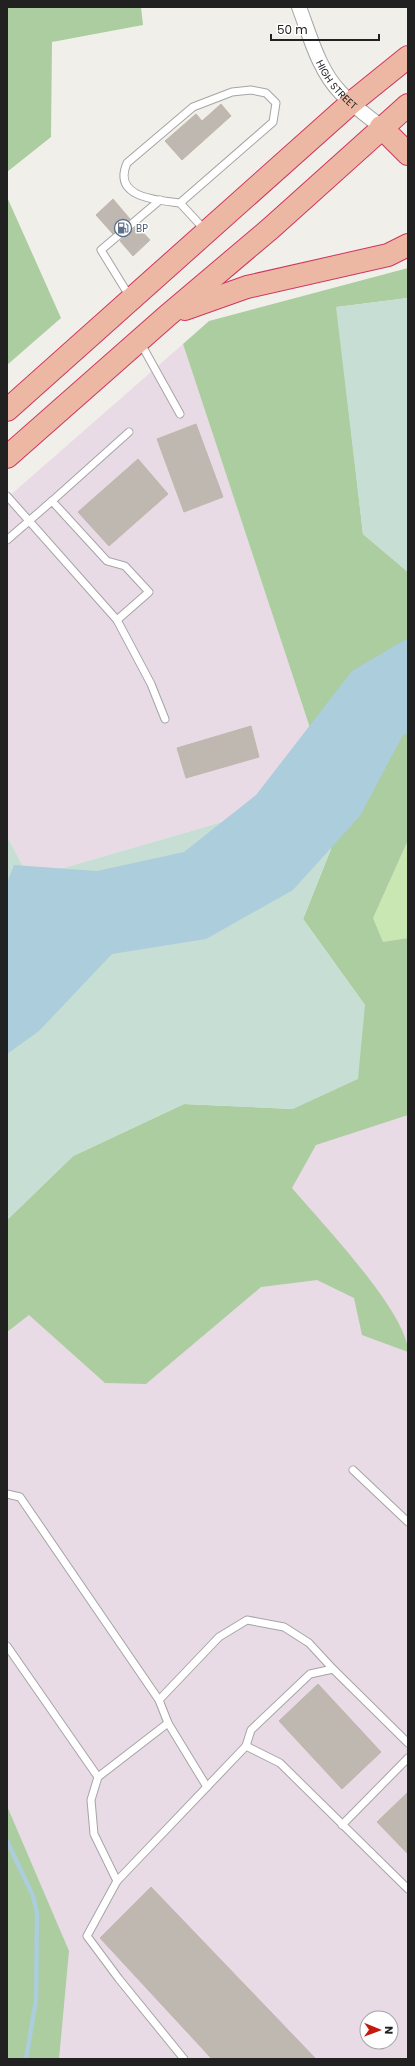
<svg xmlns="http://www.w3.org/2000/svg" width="415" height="2066" font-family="Poppins,sans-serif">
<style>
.industrial{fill:#e9dbe6;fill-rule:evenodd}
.grass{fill:#c9e7b3}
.forest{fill:#abcda0}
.wetland{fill:#c7ded5}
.water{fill:#accddb}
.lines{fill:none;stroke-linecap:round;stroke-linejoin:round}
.stream{stroke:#accddb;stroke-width:4.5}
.building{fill:#beb8b1;stroke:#c2b7ac}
.service-casing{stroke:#a5a5a5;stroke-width:9}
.minor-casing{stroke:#a5a5a5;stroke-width:16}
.trunk-casing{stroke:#d03560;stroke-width:24}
.service{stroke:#fff;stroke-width:7}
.minor{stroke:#fff;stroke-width:14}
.trunk{stroke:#ecb8a4;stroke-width:22}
.labels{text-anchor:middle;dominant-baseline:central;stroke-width:3;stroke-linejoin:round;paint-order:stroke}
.street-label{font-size:10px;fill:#212121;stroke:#fff}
.service-label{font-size:10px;fill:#4e5e75;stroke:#fff;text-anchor:start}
</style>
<rect width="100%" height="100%" fill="#f1efe9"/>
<g class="industrial">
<polygon points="183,344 311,731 285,784 229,820 29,878 7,836 7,498"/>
<path d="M408,837V2059H7V1311L58,1245L257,1091ZM367,2018H391V2042H367Z"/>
</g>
<polygon class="grass" points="408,840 408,938 383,942 373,918"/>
<g class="forest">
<polygon points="7,7 141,7 143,25 52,42 51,137 7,172"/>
<polygon points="7,197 61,318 7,365"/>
<path d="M408,268V298L337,307L363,534L408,572V840L373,918L383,942L408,938V1115L316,1145L292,1188C320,1221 408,1313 408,1352L362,1335L354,1298L317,1280L261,1287L146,1384L105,1383L29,1315L7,1332V1220L73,1156L184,1104L293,1109L365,1005L303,919L331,849L311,731L183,344L209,321Z"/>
<polygon points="7,1806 69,1951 59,2059 7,2059"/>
</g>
<g class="wetland">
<polygon points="408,298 408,572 363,534 336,307"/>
<polygon points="311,731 331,849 303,919 365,1005 358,1079 293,1109 184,1104 73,1156 7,1220 7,836 29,878 229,820 285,784"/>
</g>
<polygon class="water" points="408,638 408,733 403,735 360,816 293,890 206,939 112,954 39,1031 7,1054 7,883 14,865 97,871 184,852 256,795 352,671"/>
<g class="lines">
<polyline class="stream" points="7,1841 33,1896 37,1913 36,2000 26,2059"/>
</g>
<g class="building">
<polygon points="221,104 231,116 182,160 165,141 196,114 202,121"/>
<polygon points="113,199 130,219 113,234 96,215"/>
<polygon points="137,226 150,240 133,256 120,241"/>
<polygon points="196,424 223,497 184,512 157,439"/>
<polygon points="138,459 168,494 109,546 78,512"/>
<polygon points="251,726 259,757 186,778 177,748"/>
<polygon points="318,1684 381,1752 342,1789 279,1721"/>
<polygon points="408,1792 408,1854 377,1822"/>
<polygon points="151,1887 316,2059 212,2059 100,1938"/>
</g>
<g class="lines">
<g class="service-casing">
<g id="service">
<path d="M180,203C157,200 112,198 127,163L193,107L232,92L251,90L266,93L276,103L273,122L180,203L205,230"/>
<polyline points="130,297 101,250 160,200"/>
<polyline points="140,342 180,414"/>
<polyline points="7,496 117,620 149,592 125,566 107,561 52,501 7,540"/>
<polyline points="52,501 129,432"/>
<polyline points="117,620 151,684 165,719"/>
<polyline points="353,1470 408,1522"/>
<polyline points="7,1494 20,1497 159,1700"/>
<polyline points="7,1646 98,1777 168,1723"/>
<polyline points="246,1746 251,1730 310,1674 333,1669 408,1743"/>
<polyline points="98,1777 91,1800 94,1834 117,1881"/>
<polyline points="207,1787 168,1723 159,1700 219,1637 247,1620 284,1627 309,1643 333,1669"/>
<polyline points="342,1825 408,1758"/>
<polyline points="184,2059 119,1979 87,1936 117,1881 246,1746 280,1763 408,1889"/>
</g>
</g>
<g class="minor-casing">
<g id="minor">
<path id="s1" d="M299,7C310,36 319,71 341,93C353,106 368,116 381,127"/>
</g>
</g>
<g class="trunk-casing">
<g id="trunk">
<polyline points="381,127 408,154"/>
<polyline points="185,309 247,287 388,255 408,245"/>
<polyline points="7,410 351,103 408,57"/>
<polyline points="7,457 167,316 271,228 408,105"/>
</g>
</g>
<use href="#service" class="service"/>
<use href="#minor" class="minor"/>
<use href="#trunk" class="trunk"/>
</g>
<defs>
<g id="fuel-ring" transform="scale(0.9)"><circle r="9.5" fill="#fff" stroke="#5c6f8a" stroke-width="1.5"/><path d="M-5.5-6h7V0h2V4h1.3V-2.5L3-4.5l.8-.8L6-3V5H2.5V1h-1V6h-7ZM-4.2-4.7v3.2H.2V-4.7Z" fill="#5c6f8a"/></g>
</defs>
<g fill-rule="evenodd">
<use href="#fuel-ring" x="123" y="228"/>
</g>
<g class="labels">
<g class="street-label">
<text stroke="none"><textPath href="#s1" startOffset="87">HIGH STREET</textPath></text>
</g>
<g class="service-label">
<text x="136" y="228">BP</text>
</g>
</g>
<rect width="415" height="2066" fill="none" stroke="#212121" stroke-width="16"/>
<g transform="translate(379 2030) rotate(91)"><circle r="19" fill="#ffffff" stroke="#a6a6a6"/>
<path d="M0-3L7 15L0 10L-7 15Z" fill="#c41a0e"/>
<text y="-6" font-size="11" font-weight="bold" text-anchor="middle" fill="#212121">N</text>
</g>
<path d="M271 34v6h108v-6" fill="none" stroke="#212121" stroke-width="2"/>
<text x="277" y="34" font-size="12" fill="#212121" stroke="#ffffff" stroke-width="3" paint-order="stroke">50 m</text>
</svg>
